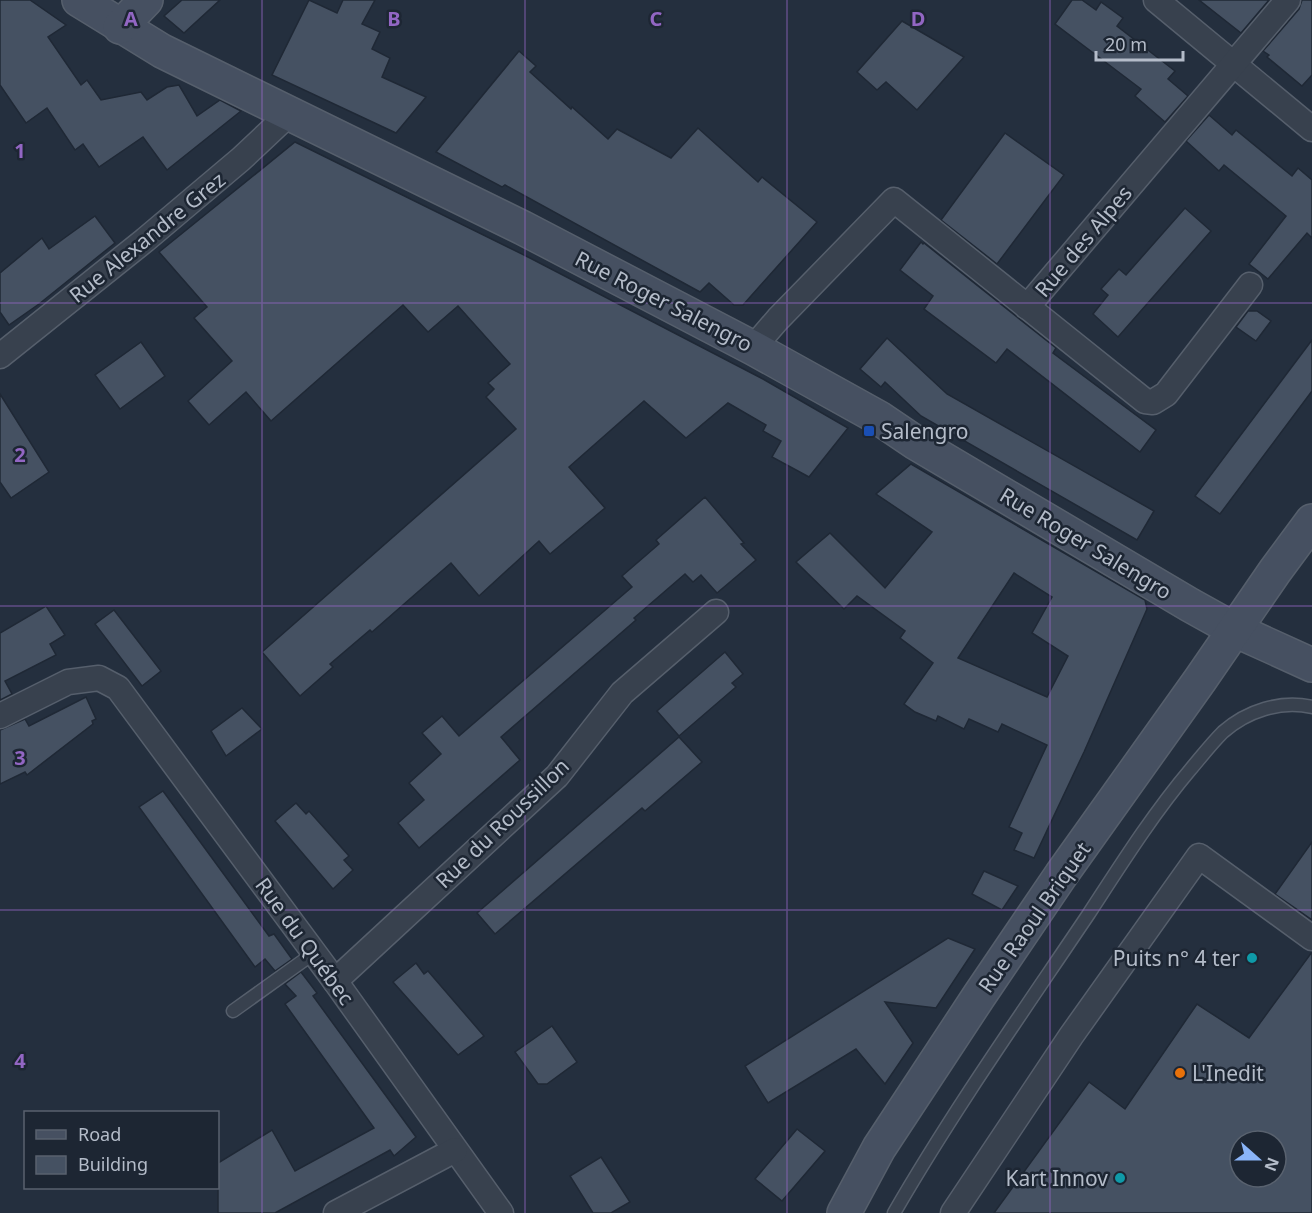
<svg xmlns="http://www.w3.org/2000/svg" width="1312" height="1213" font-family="'Noto Sans',sans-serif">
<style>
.building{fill:#455162;stroke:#1f2835;stroke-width:1.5;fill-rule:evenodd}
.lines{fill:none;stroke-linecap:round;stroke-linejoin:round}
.lane-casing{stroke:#565f6c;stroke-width:15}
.street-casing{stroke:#565f6c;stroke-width:27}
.secondary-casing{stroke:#565f6c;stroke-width:36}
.lane{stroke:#38414e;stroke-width:12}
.street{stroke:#38414e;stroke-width:24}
.secondary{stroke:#465061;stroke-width:33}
.grid{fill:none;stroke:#9266c3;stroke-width:1.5;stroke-opacity:0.55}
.transit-dot{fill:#1a4fb4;stroke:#1d2633;stroke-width:2}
.culture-dot{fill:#0f9aa8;stroke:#1d2633;stroke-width:2}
.food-dot{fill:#e8710a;stroke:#1d2633;stroke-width:2}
.labels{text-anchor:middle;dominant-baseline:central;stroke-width:5;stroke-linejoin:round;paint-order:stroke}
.street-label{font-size:21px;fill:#b4bcc9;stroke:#1d2633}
.poi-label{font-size:21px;fill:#b4bcc9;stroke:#1d2633;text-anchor:start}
.grid-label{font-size:20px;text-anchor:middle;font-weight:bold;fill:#9266c3;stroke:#1d2633;stroke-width:5;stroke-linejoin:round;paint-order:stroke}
</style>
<rect width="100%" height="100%" fill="#242f3e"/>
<g class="building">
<polygon points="0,0 30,0 66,25 48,37 81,85 87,80 101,100 141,92 147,100 167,87 179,85 197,116 220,100 241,111 167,170 143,137 99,167 83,144 75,150 47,108 26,123 0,85"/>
<polygon points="182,0 220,0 184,33 164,16"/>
<polygon points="309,0 337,13 343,0 375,0 362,24 380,32 372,49 390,58 382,77 426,97 396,133 272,75"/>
<polygon points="1072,0 1082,0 1096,10 1101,2 1123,18 1117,26 1175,71 1168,79 1188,96 1165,122 1135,96 1141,89 1055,24"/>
<polygon points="1199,0 1269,0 1241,33"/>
<polygon points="1302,0 1312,0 1312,75 1302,86 1267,57 1269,55 1263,51 1299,9"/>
<polygon points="902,21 964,57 917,110 886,82 877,90 857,72"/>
<polygon points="519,51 536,66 530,72 571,109 572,107 608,139 617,129 671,158 698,128 758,182 762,177 817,222 743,305 734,305 709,283 700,292 505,185 502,187 436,152"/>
<polygon points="1209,115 1232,135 1236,130 1292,176 1298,168 1312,180 1312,238 1307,233 1268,279 1249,264 1286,216 1224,165 1219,171 1186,141"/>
<polygon points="1005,133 1064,175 997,264 941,220"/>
<polygon points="295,142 530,258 763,379 848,428 809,477 772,457 781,441 763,431 766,425 728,403 686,438 644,401 569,467 605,508 550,554 539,541 479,596 451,563 372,632 370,630 330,664 333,667 300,696 262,652 516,429 486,397 494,389 488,383 510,364 458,306 428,332 403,305 271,421 246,392 209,425 188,401 232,361 194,318 207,307 159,252"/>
<polygon points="1185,208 1211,231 1118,337 1093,314 1108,295 1101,289 1119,269 1126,275"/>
<polygon points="95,216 115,243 39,304 9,325 0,312 0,273 42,238 49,249"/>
<polygon points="921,242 923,244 924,243 1056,348 1053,353 1156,430 1140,452 1007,349 996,363 924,309 933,296 900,270"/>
<polygon points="1248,311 1257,311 1271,321 1256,341 1236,327"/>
<polygon points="887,338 947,394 1154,511 1137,540 921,416 885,382 881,387 860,369"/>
<polygon points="1312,340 1312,391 1220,514 1195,496"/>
<polygon points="141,342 165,376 120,409 95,375"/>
<polygon points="0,394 49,472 11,498 0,482"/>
<path d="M911,464L1145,600L1147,609L1084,752L1034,858L1014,850L1022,833L1009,827L1047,745L1002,724L998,732L969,719L964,729L938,716L936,721L915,712L904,704L933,663L900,638L905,631L857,596L844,609L796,562L830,533L885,588L932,532L876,494ZM1014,573L1052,597L1032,633L1068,656L1047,697L958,658Z"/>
<polygon points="705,497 744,543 741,544 756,560 717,593 701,575 693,582 685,574 634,618 636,620 501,737 520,760 419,848 398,823 424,800 409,783 441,754 422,733 442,716 459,736 632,587 622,576 659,544 656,540"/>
<polygon points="46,606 65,635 50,644 56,655 5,681 12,694 0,700 0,633"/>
<polygon points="114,610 161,671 142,686 95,624"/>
<polygon points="725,652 743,674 732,683 736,687 679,736 657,711"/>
<polygon points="86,697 96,719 92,721 93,724 27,775 25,772 0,784 0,730 25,719 29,726"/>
<polygon points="242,708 262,729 226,756 211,731"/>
<polygon points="679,737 702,762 645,811 642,808 495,934 477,913"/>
<polygon points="163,791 269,936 274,934 292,959 275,971 265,959 255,967 139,807"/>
<polygon points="296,803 306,814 309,811 349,856 344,860 353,870 333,889 275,821"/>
<polygon points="1312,842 1312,920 1275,894"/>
<polygon points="984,871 1018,886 1002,910 972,894"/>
<polygon points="948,938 975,949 936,1008 885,1002 913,1043 885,1084 856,1049 768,1103 745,1066"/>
<path d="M1312,952V1213H994L1089,1082L1125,1109L1197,1004L1249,1038ZM1240,1141H1276V1177H1240Z"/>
<polygon points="416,963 424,974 428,971 484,1036 458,1055 393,982"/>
<polygon points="301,972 317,993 313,996 416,1137 394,1156 390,1150 275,1213 218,1213 218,1163 272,1130 295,1171 374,1128 285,1004 296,996 285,984"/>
<polygon points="552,1026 577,1062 547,1084 538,1084 515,1052"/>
<polygon points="797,1129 825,1151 782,1201 755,1179"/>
<polygon points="601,1157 630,1202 611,1213 593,1213 570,1176"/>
</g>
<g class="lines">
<g class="lane-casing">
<g id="lane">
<polyline points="233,1011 314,953"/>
<path d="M894,1213C953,1111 1022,1013 1088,915C1120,866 1152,815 1190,770C1201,757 1211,744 1223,732C1247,711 1280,700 1312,707"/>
</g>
</g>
<g class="street-casing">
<g id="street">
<polyline points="1156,0 1312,129"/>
<polyline points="1027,307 1288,0"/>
<polyline points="753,348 778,319 894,200 1145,401 1153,402 1166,394 1250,285"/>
<polyline points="0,356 145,240 241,159 290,113"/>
<polyline points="0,716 68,682 99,678 118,688 335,981 501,1213"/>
<polyline points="335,981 557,776 622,693 716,612"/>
<polyline points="336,1213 455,1150"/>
<polyline points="953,1213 1071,1036 1199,856 1312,938"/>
</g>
</g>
<g class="secondary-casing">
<g id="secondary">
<polyline points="79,0 162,51 523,228 753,348 879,418 916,443 1190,605 1235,630 1312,665"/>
<polyline points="120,27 146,0"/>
<polyline points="844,1213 879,1148 979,996 1061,875 1200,680 1275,571 1312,521"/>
</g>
</g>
<use href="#lane" class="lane"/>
<use href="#street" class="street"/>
<use href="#secondary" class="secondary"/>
</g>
<path class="grid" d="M262,0V1213M525,0V1213M787,0V1213M1050,0V1213M0,303H1312M0,606H1312M0,910H1312"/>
<rect class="transit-dot" x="863" y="425" width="12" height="12" rx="3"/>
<g class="culture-dot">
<circle cx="1252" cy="958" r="6"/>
<circle cx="1120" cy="1178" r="6"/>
</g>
<circle class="food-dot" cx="1180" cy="1073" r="6"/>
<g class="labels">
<g class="street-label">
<text transform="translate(147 237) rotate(-39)">Rue Alexandre Grez</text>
<text transform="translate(1083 241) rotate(-50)">Rue des Alpes</text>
<text transform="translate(664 301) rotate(27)">Rue Roger Salengro</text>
<text transform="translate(1086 543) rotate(31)">Rue Roger Salengro</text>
<text transform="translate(502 823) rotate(-44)">Rue du Roussillon</text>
<text transform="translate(1034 917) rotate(-55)">Rue Raoul Briquet</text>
<text transform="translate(305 941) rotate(54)">Rue du Québec</text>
</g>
<g class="poi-label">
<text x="881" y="431">Salengro</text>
<text x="1240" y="958" text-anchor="end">Puits n° 4 ter</text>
<text x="1192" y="1073">L'Inedit</text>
<text x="1108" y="1178" text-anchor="end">Kart Innov</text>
</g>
</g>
<g class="grid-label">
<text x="131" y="26">A</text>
<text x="394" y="26">B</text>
<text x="656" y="26">C</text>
<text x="918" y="26">D</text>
<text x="20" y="158">1</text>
<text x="20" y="462">2</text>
<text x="20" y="765">3</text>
<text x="20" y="1068">4</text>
</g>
<rect x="24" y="1111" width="195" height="78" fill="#1d2633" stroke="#59626f" stroke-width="1.5"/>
<rect x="36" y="1130" width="30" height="9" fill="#465061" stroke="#59626f" stroke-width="1.5"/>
<text x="78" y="1141" font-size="18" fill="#b4bcc9">Road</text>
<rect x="36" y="1156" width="30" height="18" fill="#455162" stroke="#59626f" stroke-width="1.5"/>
<text x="78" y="1171" font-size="18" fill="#b4bcc9">Building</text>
<g transform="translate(1258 1159) rotate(111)"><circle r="28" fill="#1d2633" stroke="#59626f" stroke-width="1.5"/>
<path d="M0-4.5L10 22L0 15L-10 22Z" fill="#8ab4f8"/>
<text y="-9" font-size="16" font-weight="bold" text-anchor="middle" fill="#b4bcc9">N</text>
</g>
<path d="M1096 51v9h87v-9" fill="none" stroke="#b4bcc9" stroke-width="3"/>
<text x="1105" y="51" font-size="18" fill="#b4bcc9" stroke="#1d2633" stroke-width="4.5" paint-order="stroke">20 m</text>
</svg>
